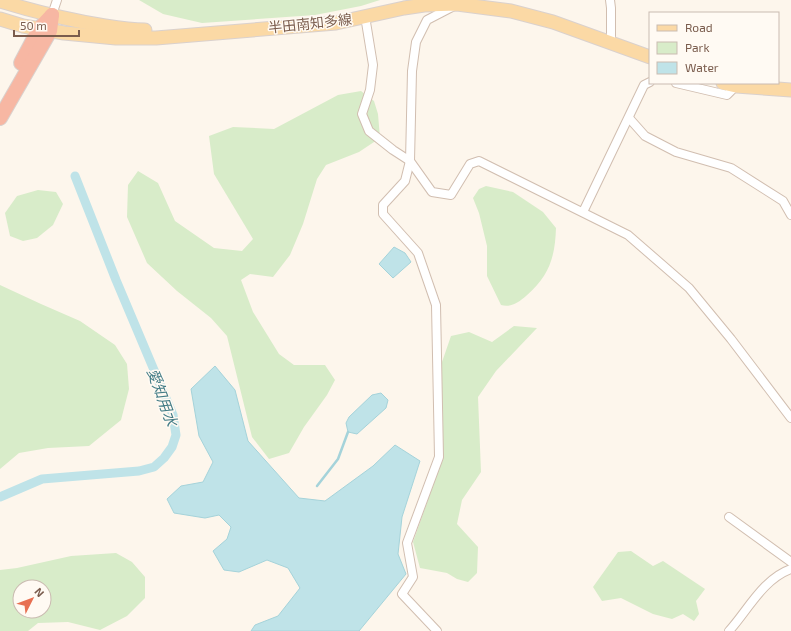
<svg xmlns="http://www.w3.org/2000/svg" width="791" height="631" font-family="'Exo 2','Noto Sans JP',sans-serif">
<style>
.green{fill:#d8ecc9;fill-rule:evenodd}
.water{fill:#bfe3e8;stroke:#a5d3da}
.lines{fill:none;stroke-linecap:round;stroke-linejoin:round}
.stream{stroke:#a5d3da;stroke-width:2.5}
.canal{stroke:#bfe3e8;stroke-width:9}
.minor-casing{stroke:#d1beb0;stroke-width:10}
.primary-casing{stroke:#dad1cd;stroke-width:15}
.motorway-casing{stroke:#dad1cd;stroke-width:16}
.minor{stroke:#fff;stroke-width:8}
.primary{stroke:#fbd9a5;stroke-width:13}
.motorway{stroke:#f7b7a3;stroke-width:14}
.labels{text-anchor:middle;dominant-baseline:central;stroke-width:3;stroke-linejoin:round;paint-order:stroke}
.street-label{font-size:14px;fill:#7a5c4d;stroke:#fffaf3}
.water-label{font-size:15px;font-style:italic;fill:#437c86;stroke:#fffaf3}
</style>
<rect width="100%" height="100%" fill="#fdf6ec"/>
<g class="green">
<polygon points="139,0 380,0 361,6 315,15 202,23 163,14"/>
<polygon points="361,91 374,101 378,114 380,138 359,152 326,165 317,179 303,224 290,255 273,277 250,274 241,280 253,312 279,354 294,365 325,365 335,380 327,395 304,427 289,453 269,459 252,437 227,336 211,318 177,291 147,263 127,217 128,185 138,171 158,183 175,221 214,248 242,251 253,239 214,174 209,136 233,127 274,129 338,95"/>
<path d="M486,186L513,192L543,212L556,228C555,258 549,276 526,296C519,302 511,308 501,305L487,276V246L479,213L473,198L479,189Z"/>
<polygon points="38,190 56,192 63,204 53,225 37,238 23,241 10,236 5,213 17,196"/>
<polygon points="0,285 41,304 80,321 115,345 127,364 129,389 121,420 89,446 48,448 19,453 0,469"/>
<polygon points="514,326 537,328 496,371 478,397 481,472 462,500 457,524 478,547 477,573 468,582 457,579 447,573 420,568 413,542 442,460 442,362 451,336 469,332 492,342"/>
<polygon points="631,551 653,566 663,561 705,589 696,601 699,614 694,621 683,614 672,619 653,614 621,598 602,601 593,587 618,552"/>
<path d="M116,553L132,562L145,577V598L127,616L100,630L68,622L38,623L28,631H0V570L17,568L71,556ZM20,587H44V611H20Z"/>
</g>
<g class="water">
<polygon points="394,247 405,253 411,262 393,278 379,264"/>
<polygon points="215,366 235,390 248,441 299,498 325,501 373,466 395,445 420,461 402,517 398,554 406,574 359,631 251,631 255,625 278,616 300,588 288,568 267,560 239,572 224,570 213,551 227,539 231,527 219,515 205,518 174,513 167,499 181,486 203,482 213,462 199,436 191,389"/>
<polygon points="381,393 388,400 386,408 357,434 348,432 346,423 349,417 372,395"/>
</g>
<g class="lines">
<polyline class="stream" points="317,486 338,459 348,432"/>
<polyline class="canal" points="0,497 42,479 139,471 154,467 164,458 172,447 176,435 173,415 116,280 75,176"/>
<g class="minor-casing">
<g id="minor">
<polyline points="610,0 611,8 611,42"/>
<polyline points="52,15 57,0"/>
<polyline points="365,16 373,65 370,90 362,114 369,131 393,150 410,161 432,192 451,195 470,164 479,161 628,235 689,288 731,339 791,418"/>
<polyline points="676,83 727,95 736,86"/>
<polyline points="629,118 645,136 676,152 731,168 783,201 791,215"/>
<polyline points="583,212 644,85 650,82"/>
<polyline points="729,517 791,562"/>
<polyline points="437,631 402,594 413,577 407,543 439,457 436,305 418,253 383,214 383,205 405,181 410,161 412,71 416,42 427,20 454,6"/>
<path d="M729,631C748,610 763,579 791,569"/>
</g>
</g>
<g class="primary-casing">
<g id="primary">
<path d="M0,1C35,12 69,20 105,26C118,28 131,30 145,30"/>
<polyline points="0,19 23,26 64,33 116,38 156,38 336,23 404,8 424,5 457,4 511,11 553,22 650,57"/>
<polyline points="723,83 736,86 791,90"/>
</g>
</g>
<g class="motorway-casing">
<g id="motorway">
<polyline points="21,63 39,29 52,15"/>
<polyline points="0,118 50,31 52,15"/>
</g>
</g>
<use href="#minor" class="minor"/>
<use href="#primary" class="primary"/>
<use href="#motorway" class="motorway"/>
</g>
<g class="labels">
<g class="street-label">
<text transform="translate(310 23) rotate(-6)">半田南知多線</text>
</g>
<g class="water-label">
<text transform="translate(163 397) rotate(70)">愛知用水</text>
</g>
</g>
<rect x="649" y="12" width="130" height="72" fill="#fffaf3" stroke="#cabbb1"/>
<rect x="657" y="25" width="20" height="6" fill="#fbd9a5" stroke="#cabbb1"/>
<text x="685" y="32" font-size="12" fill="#7a5c4d">Road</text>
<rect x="657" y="42" width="20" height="12" fill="#d8ecc9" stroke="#cabbb1"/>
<text x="685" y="52" font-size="12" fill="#7a5c4d">Park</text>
<rect x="657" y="62" width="20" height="12" fill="#bfe3e8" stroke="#cabbb1"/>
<text x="685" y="72" font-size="12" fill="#7a5c4d">Water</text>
<g transform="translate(32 599) rotate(48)"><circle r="19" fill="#fffaf3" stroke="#cabbb1"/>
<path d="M0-3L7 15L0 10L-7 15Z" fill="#e76f51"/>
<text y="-6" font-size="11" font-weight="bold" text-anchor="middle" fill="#7a5c4d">N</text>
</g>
<path d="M14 30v6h65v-6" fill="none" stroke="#7a5c4d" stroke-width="2"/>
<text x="20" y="30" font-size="12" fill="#7a5c4d" stroke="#fffaf3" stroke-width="3" paint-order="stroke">50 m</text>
</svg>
